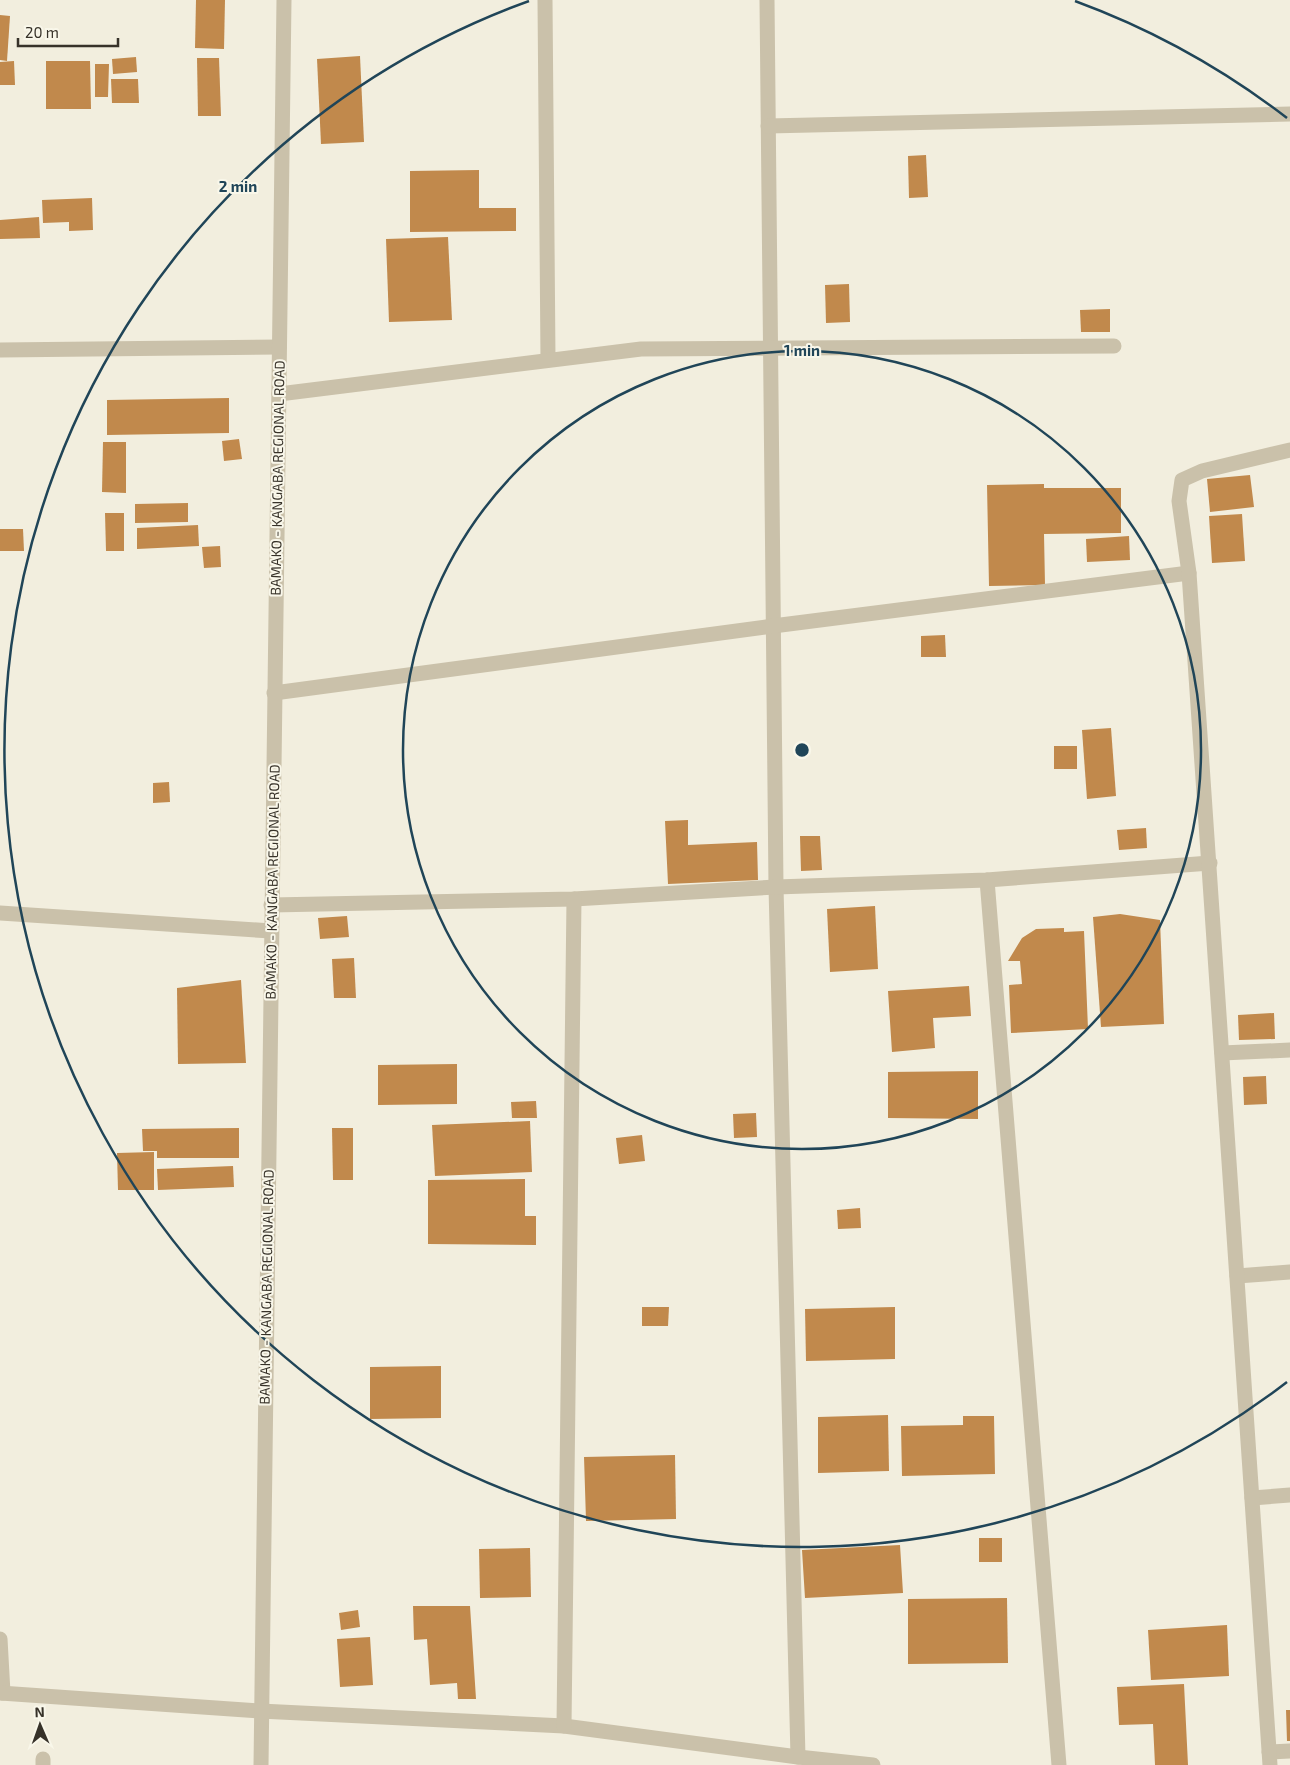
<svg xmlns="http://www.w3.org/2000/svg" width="1290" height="1765" font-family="'Exo 2',sans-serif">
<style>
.building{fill:#c1894c}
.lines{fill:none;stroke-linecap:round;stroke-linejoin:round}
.minor{stroke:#cac1aa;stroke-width:15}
.ring{fill:none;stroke:#204558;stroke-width:2.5}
.labels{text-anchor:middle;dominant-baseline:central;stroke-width:4;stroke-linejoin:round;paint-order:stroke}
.street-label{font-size:14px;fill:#373229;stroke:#f9f7ea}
.centre{fill:#204558;stroke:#f9f7ea;stroke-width:2.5}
.ring-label{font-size:15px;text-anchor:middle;font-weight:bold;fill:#204558;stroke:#f9f7ea;stroke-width:4;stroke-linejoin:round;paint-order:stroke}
</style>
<rect width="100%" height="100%" fill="#f2eede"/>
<g class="building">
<polygon points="196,0 225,0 224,49 195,48"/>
<polygon points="0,15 10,16 7,61 0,60"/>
<polygon points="360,56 364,142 321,144 317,59"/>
<polygon points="136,57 137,72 113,74 112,59"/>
<polygon points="197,58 219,58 221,116 198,116"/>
<polygon points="14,61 15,85 0,85 0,62"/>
<polygon points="46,61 90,61 91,109 46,109"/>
<polygon points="95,64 109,64 108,97 95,97"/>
<polygon points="111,79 138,79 139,103 112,103"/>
<polygon points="926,155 928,197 909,198 908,156"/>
<polygon points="479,170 479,208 516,208 516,231 410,232 410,171"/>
<polygon points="92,198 93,230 69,231 69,222 43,223 42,200"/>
<polygon points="39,217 40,238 0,239 0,220"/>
<polygon points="448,237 452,320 389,322 386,239"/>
<polygon points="849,284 850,322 826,323 825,285"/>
<polygon points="1110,309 1110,332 1081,332 1080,310"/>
<polygon points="229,398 229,433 107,435 107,400"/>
<polygon points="239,439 242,459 224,461 222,441"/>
<polygon points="103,442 126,442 126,493 102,492"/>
<polygon points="1250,475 1254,507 1210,512 1207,479"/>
<polygon points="1044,484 1044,488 1121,488 1121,533 1044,534 1045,585 989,586 987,485"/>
<polygon points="188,503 188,522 135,523 135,504"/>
<polygon points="105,513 124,513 124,551 106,551"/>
<polygon points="1242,514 1245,561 1212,563 1209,516"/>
<polygon points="198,525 199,546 137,549 137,528"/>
<polygon points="0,529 23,529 24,551 0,551"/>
<polygon points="1129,536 1130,560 1087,562 1086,539"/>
<polygon points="220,546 221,567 204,568 202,547"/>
<polygon points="945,635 946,657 921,657 921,636"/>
<polygon points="1111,728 1116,796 1087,799 1082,730"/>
<rect x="1054" y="746" width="23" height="23"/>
<polygon points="169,782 170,802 153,803 153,783"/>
<polygon points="688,820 688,845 757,842 758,880 668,884 665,821"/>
<polygon points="1146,828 1147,848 1119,850 1117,830"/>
<polygon points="800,836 820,836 822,870 801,871"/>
<polygon points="875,906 878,969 830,972 827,909"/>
<polygon points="1120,914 1160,920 1164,1024 1101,1027 1093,917"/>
<polygon points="347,916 349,937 320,939 318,918"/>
<polygon points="1064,928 1064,932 1084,931 1088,1029 1011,1033 1009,985 1022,984 1020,961 1008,961 1022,938 1036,929"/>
<polygon points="354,958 356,998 334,998 332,959"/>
<polygon points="241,980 246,1063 178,1064 177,988"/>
<polygon points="969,986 971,1016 933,1018 935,1048 892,1052 888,991"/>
<polygon points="1274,1013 1275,1039 1239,1040 1238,1015"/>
<polygon points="457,1064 457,1104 378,1105 378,1065"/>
<polygon points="978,1071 978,1119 888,1118 888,1072"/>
<polygon points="1266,1076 1267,1104 1244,1105 1243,1077"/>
<polygon points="536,1101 537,1118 512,1118 511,1102"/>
<polygon points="756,1113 757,1137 734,1138 733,1114"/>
<polygon points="530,1121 532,1172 435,1176 432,1125"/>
<polygon points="239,1128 239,1158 157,1158 157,1151 143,1151 142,1129"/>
<polygon points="332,1128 353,1128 353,1180 333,1180"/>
<polygon points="642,1135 645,1161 619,1164 616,1138"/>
<polygon points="154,1152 154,1190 118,1190 117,1153"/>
<polygon points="233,1166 234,1187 158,1190 157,1169"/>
<polygon points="525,1179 525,1216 536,1216 536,1245 428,1244 428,1180"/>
<polygon points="860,1208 861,1228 838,1229 837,1210"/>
<polygon points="642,1307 669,1307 668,1326 642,1326"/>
<polygon points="895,1307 895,1359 806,1361 805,1309"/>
<polygon points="441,1366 441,1418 370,1419 370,1367"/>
<polygon points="888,1415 889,1471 818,1473 818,1417"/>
<polygon points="963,1416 994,1416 995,1474 902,1476 901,1426 963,1425"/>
<polygon points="675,1455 676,1519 586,1521 584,1457"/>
<rect x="979" y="1538" width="23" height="24"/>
<polygon points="900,1545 903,1593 805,1598 802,1550"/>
<polygon points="530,1548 531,1597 480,1598 479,1549"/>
<polygon points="1007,1598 1008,1663 908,1664 908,1599"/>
<polygon points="413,1606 470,1606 476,1699 458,1699 457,1683 430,1685 427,1639 414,1640"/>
<polygon points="358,1610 360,1627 341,1630 339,1613"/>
<polygon points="1227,1625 1229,1676 1151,1680 1148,1630"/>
<polygon points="370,1637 373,1685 340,1687 337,1639"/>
<polygon points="1184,1684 1188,1765 1155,1765 1153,1724 1119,1725 1117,1687"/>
<polygon points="1286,1710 1290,1710 1290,1741 1287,1741"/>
</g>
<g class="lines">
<g class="minor">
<polyline points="545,0 548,359"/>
<polyline points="767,0 776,887 798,1757"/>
<polyline points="768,126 1290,114"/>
<polyline points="0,350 279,347"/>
<polyline points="279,394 641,349 1114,346"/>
<polyline points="274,693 773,626 1189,573"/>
<polyline points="987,880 1059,1765"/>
<polyline points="271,905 574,899 776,887 987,880 1210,863"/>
<polyline points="0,913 271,931"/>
<polyline points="1222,1053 1290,1050"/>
<polyline points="1237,1276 1290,1272"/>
<polyline points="1252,1498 1290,1495"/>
<polyline points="0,1639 3,1693"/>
<polyline points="0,1693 260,1711 564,1726 798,1757 873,1765"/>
<polyline points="564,1726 574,899"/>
<polyline points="1269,1752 1290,1751"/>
<polyline points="43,1759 43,1765"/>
<polyline points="261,1765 284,0"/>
<polyline points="1270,1765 1189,573 1179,501 1182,480 1202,471 1290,450"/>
</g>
</g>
<g class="ring">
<circle cx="802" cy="750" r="399"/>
<path d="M1287 1382A797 797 0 1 1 529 1M1075 1A797 797 0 0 1 1287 118"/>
</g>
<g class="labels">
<g class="street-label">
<text transform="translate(277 478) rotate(-89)">BAMAKO - KANGABA REGIONAL ROAD</text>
<text transform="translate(272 882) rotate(-89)">BAMAKO - KANGABA REGIONAL ROAD</text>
<text transform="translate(266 1287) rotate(-89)">BAMAKO - KANGABA REGIONAL ROAD</text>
</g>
</g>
<circle cx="802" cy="750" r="8" class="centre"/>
<g class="ring-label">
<text x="238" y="192">2 min</text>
<text x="802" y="356">1 min</text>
</g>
<g transform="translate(40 1725) rotate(358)" stroke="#f9f7ea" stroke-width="4" paint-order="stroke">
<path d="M0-4L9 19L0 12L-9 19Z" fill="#373229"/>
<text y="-8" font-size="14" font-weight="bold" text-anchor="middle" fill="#373229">N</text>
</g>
<path d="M18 38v8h100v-8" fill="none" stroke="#373229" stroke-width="2.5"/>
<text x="25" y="38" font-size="15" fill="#373229" stroke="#f9f7ea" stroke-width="4" paint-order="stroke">20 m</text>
</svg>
